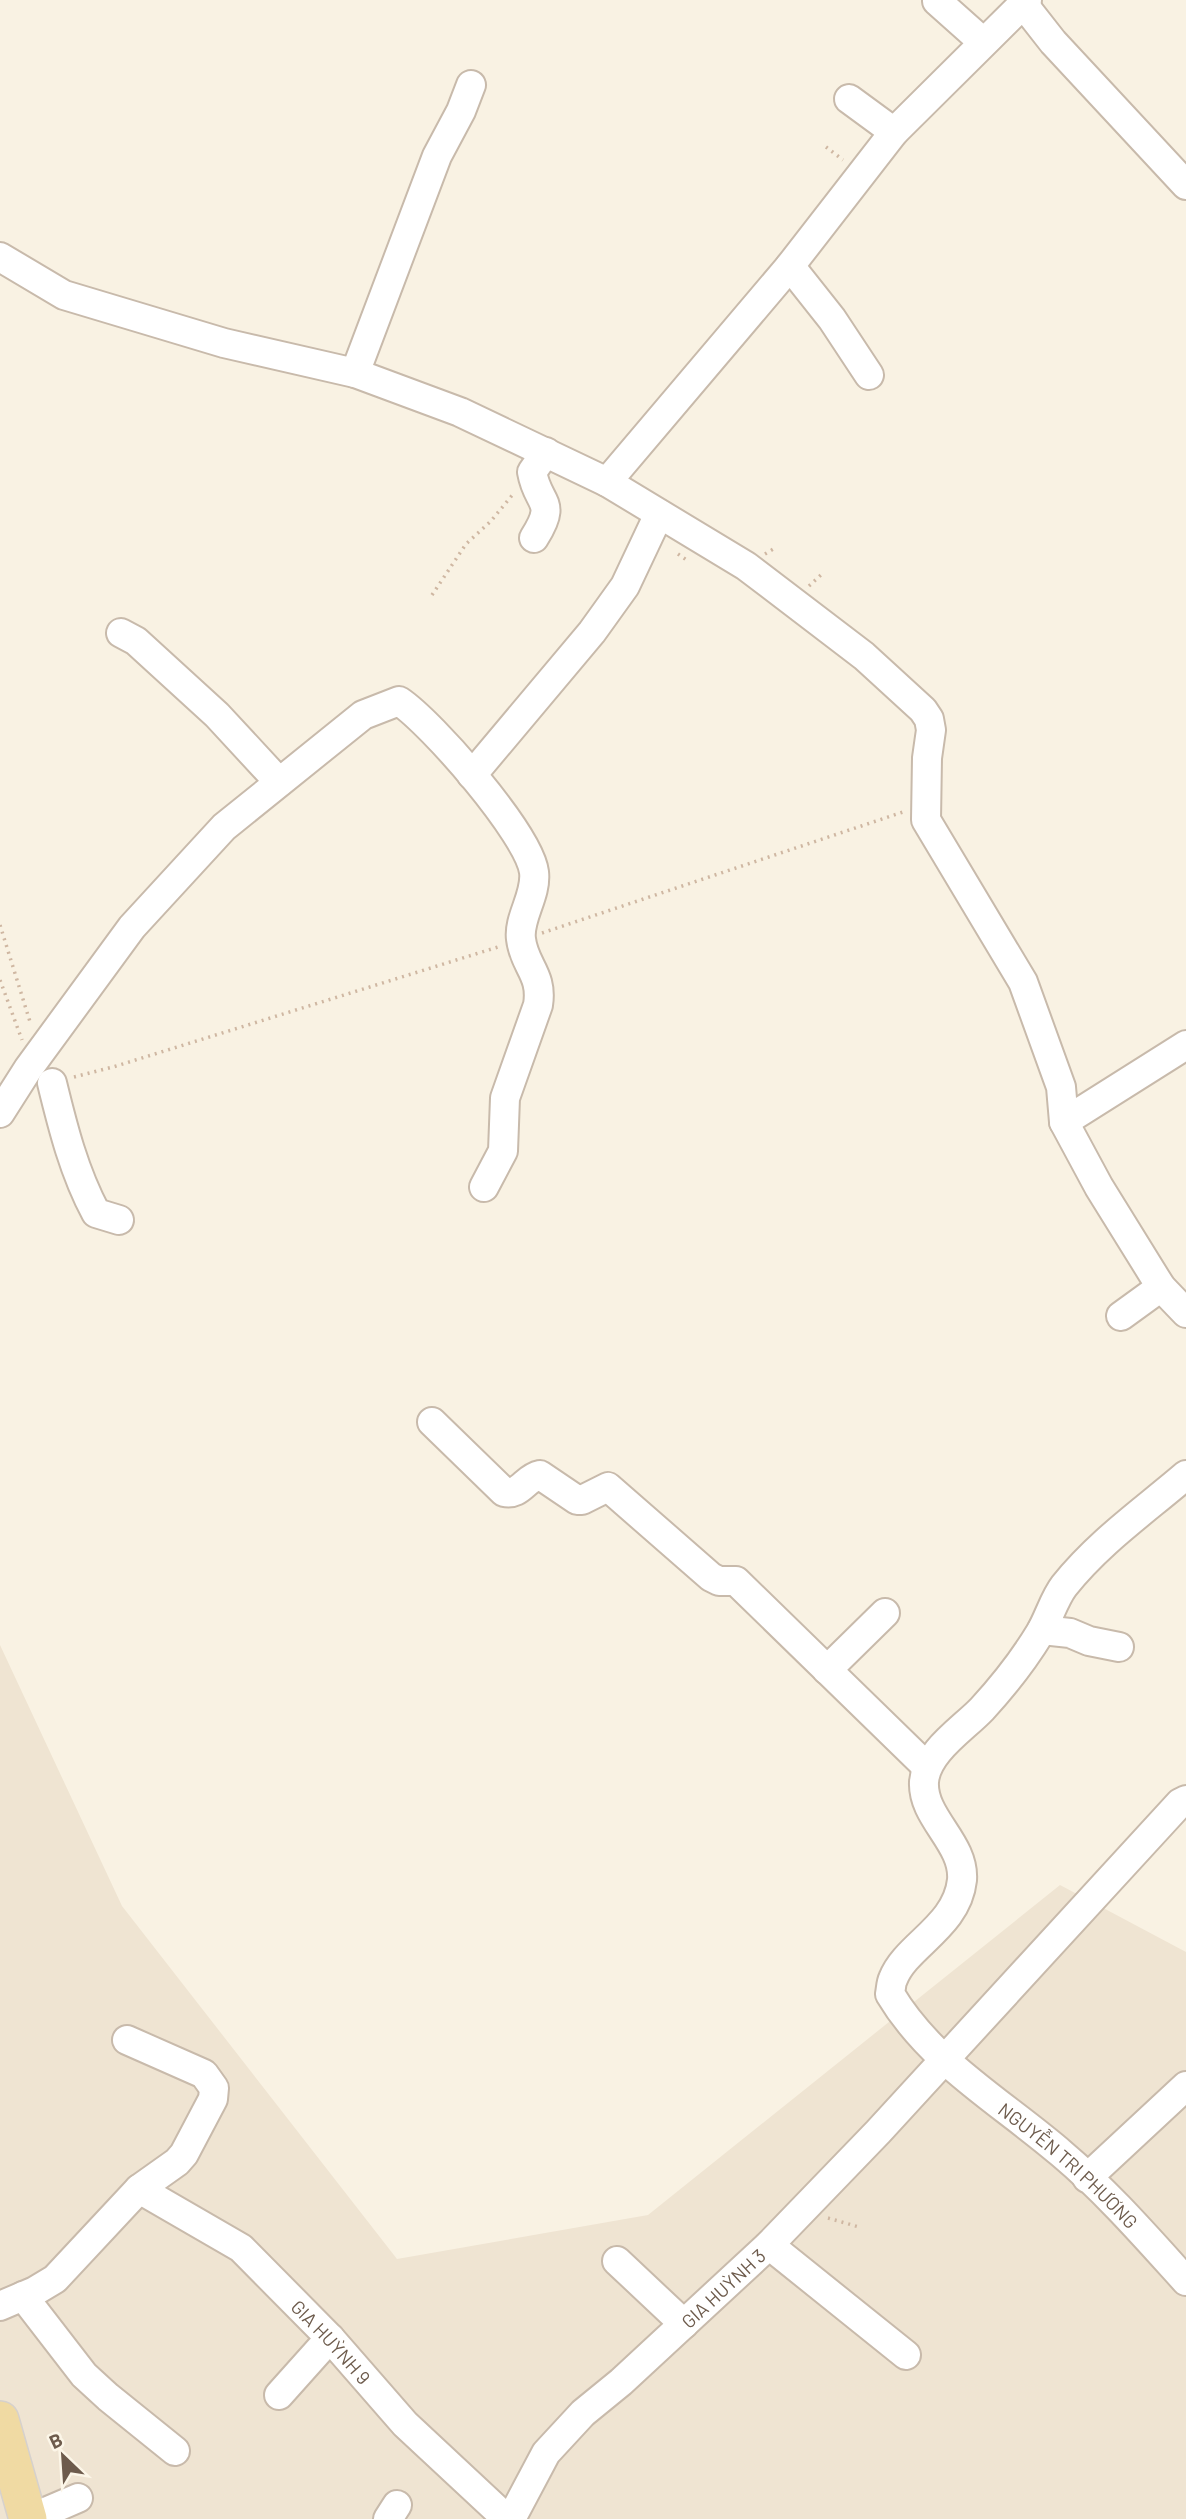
<svg xmlns="http://www.w3.org/2000/svg" width="1186" height="2519" font-family="Barlow,sans-serif">
<style>
.residential{fill:#efe4d2}
.lines{fill:none;stroke-linecap:round;stroke-linejoin:round}
.minor-casing{stroke:#c8baab;stroke-width:32}
.major-casing{stroke:#d6d1cd;stroke-width:40}
.path{stroke:#cfb7a2;stroke-width:3.5;stroke-dasharray:2 5;stroke-linecap:butt}
.minor{stroke:#fff;stroke-width:28}
.major{stroke:#f0daa3;stroke-width:37}
.labels{text-anchor:middle;dominant-baseline:central;stroke-width:7;stroke-linejoin:round;paint-order:stroke}
.street-label{font-size:19px;fill:#6d5b4c;stroke:#fcf6e8}
</style>
<rect width="100%" height="100%" fill="#f9f2e3"/>
<polygon class="residential" points="0,1645 122,1906 397,2259 648,2215 1060,1885 1186,1952 1186,2519 0,2519"/>
<g class="lines">
<g class="minor-casing">
<g id="minor">
<polyline points="937,1 983,42"/>
<polyline points="1024,5 1053,42 1186,185"/>
<polyline points="849,99 894,132"/>
<polyline points="0,257 64,295 224,343 355,373 460,412 607,482 746,566 864,656 923,710 929,719 931,730 927,758 926,820 1023,982 1061,1087 1064,1122 1099,1187 1161,1287 1186,1313"/>
<polyline points="790,266 832,319 869,375"/>
<polyline points="355,373 437,156 461,111 471,85"/>
<polyline points="607,482 790,266 894,132 1027,0"/>
<path d="M534,538C558,500 538,506 532,472L546,452"/>
<polyline points="121,633 136,641 217,715 279,782"/>
<polyline points="472,775 592,632 625,586 659,514"/>
<path d="M52,1083C63,1128 74,1172 96,1213L119,1220"/>
<path d="M0,1113L28,1069L132,927L224,827L363,715L399,701C432,723 529,834 534,872C537,895 518,918 521,939C524,966 543,974 538,1005L505,1098L503,1151L484,1187"/>
<polyline points="1064,1122 1186,1045"/>
<polyline points="1121,1316 1161,1287"/>
<path d="M432,1422L504,1492C520,1496 525,1478 540,1475L577,1500H582L608,1487L711,1577L719,1581H736L927,1767"/>
<path id="s1" d="M1186,1475C1144,1511 1099,1542 1064,1586C1054,1599 1049,1618 1040,1633C1023,1661 1004,1685 982,1709C963,1729 926,1752 924,1782C922,1818 965,1843 962,1880C957,1927 906,1945 893,1979C891,1983 891,1989 890,1994C931,2063 1003,2103 1062,2154C1106,2191 1147,2238 1186,2281"/>
<polyline points="1042,1630 1070,1633 1089,1641 1119,1647"/>
<polyline points="827,1670 885,1613"/>
<polyline points="1087,2178 1186,2086"/>
<path id="s2" d="M139,2189L241,2248L330,2338L405,2424L507,2519"/>
<polyline points="769,2245 906,2355"/>
<polyline points="617,2261 684,2324"/>
<polyline points="23,2296 84,2375 108,2397 175,2451"/>
<polyline points="0,2306 35,2291 55,2279 139,2189 177,2162 184,2154 213,2099 214,2088 204,2074 127,2040"/>
<polyline points="279,2395 330,2338"/>
<polyline points="29,2519 78,2498"/>
<polyline points="388,2519 397,2505"/>
<path id="s3" d="M511,2519L546,2453L583,2413L621,2382L769,2245L878,2132L1180,1803L1186,1800"/>
</g>
</g>
<g class="major-casing">
<polyline id="major" points="0,2420 28,2519"/>
</g>
<g class="path">
<polyline points="826,147 843,160"/>
<polyline points="678,554 688,561"/>
<polyline points="765,554 775,548"/>
<polyline points="809,586 823,573"/>
<polyline points="432,595 466,544 491,521 514,493"/>
<polyline points="0,925 31,1025"/>
<polyline points="542,933 903,812"/>
<polyline points="0,980 22,1040"/>
<polyline points="74,1077 113,1067 498,947"/>
<polyline points="828,2218 859,2227"/>
</g>
<use href="#minor" class="minor"/>
<use href="#major" class="major"/>
</g>
<g class="labels">
<g class="street-label">
<text stroke="none"><textPath href="#s1" startOffset="903">NGUYỄN TRI PHƯƠNG</textPath></text>
<text stroke="none"><textPath href="#s3" startOffset="317">GIA HUỲNH 3</textPath></text>
<text stroke="none"><textPath href="#s2" startOffset="248">GIA HUỲNH 9</textPath></text>
</g>
</g>
<g transform="translate(63 2456) rotate(335)" stroke="#fcf6e8" stroke-width="5" paint-order="stroke">
<path d="M0-5L12 26L0 18L-12 26Z" fill="#6d5b4c"/>
<text y="-10" font-size="19" font-weight="bold" text-anchor="middle" fill="#6d5b4c">B</text>
</g>
</svg>
